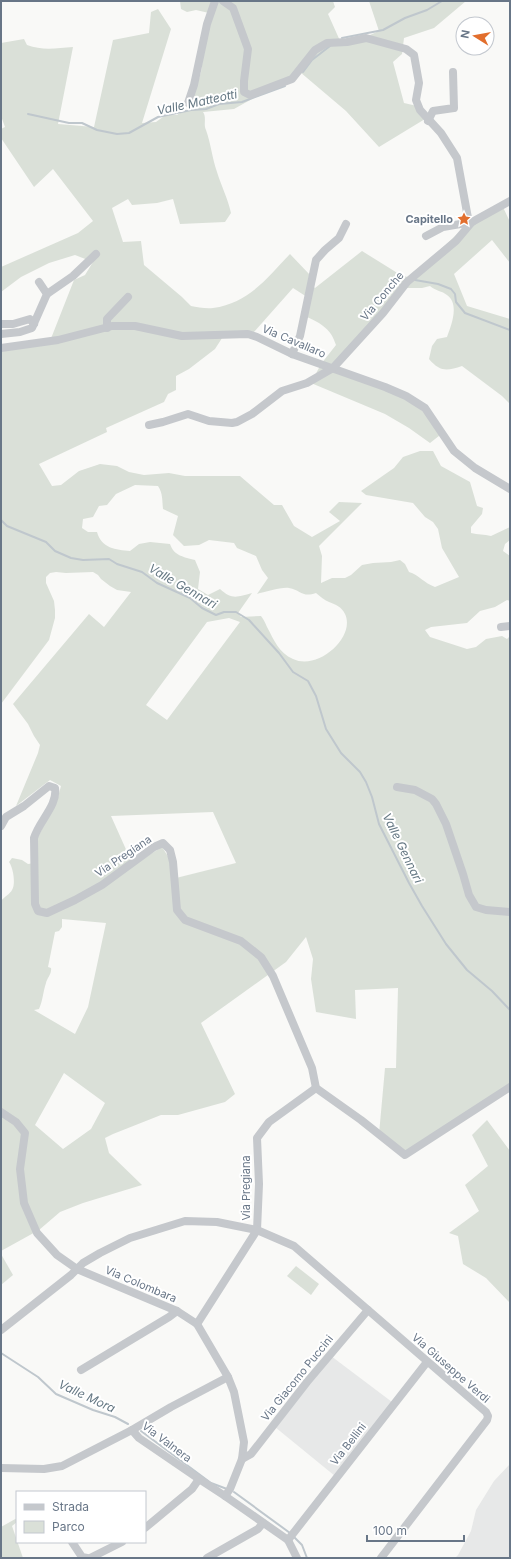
<svg xmlns="http://www.w3.org/2000/svg" width="511" height="1559" font-family="Inter,sans-serif">
<style>
.built{fill:#e7e8e8}
.green{fill:#dae0d8;fill-rule:evenodd}
.lines{fill:none;stroke-linecap:round;stroke-linejoin:round}
.stream{stroke:#bfc7cd;stroke-width:2}
.minor{stroke:#c5c8cc;stroke-width:8}
.labels{text-anchor:middle;dominant-baseline:central;stroke-width:4;stroke-linejoin:round;paint-order:stroke}
.poi-label{font-size:11px;font-weight:bold;fill:#687687;stroke:#fff;text-anchor:end}
.street-label{font-size:11px;fill:#687687;stroke:#fff}
.water-label{font-size:12px;font-style:italic;fill:#647783;stroke:#fff}
</style>
<rect width="100%" height="100%" fill="#f9f9f7"/>
<g class="built">
<polygon points="331,1356 392,1402 335,1476 275,1427"/>
<polygon points="510,1464 510,1558 455,1558 458,1555 471,1531 476,1510 494,1481"/>
</g>
<g class="green">
<path d="M180,1H333L335,7L328,14L341,43L361,39L379,31L369,1H466L434,28L404,38L402,54L393,62L404,103L417,106L425,119L379,147L346,111L300,72L234,109L203,112C207,118 203,124 206,130C211,144 212,158 217,172C221,185 228,199 231,213L225,222L180,224L173,199L157,203L132,205L128,199L112,208L123,242L141,241L144,265L182,297L191,306C197,307 206,309 213,308C249,303 267,278 290,254L310,275V284L315,288L362,251L399,274L410,278L470,222L502,205L510,222V263L492,240L454,274L467,306L510,319V404L502,396L462,366C447,371 440,372 429,359L432,346L437,339L447,337C451,326 460,304 447,295C442,291 436,291 430,286L422,288H402L332,366L406,395L444,432L430,443L409,428L385,414L311,383L321,364L336,345C331,329 322,324 307,317V297L293,288L253,333L224,335L215,349L189,369L176,376V390L168,394L164,402L106,428L107,432L39,464L52,486L61,485L79,471L100,464L117,466L129,472L144,475L169,473L185,476H240L274,505H282L294,526L312,537L340,521L329,512L339,502L362,503L319,546L322,556L321,583L332,578H345L351,575L362,565L373,563L391,562L400,560L405,564L409,572C419,575 424,583 435,587L459,577L442,548L438,529L433,522L425,517L413,503L366,495L361,491L394,468L403,457L420,451H433L441,466L470,482L477,506L483,508L482,514L471,527V533C478,535 484,534 491,536L510,527V540L505,544L503,551L510,556V601L507,600L495,607L480,611L467,623L431,627L425,630L430,637L467,649L476,647L486,639L502,636L507,639L510,636V1089L406,1152L379,1134L385,1068H396L398,988L355,990L356,1019L316,1012L311,979L313,959L306,937L286,962L201,1023L235,1094L225,1102L178,1115H161L113,1134L105,1138L109,1153L142,1185L83,1203L60,1212L39,1230L1,1251V901C4,897 10,894 12,890C16,884 13,867 9,862L12,858L22,860L28,864L36,863L37,839L58,797L61,786L50,780L16,806L38,753L40,745L34,736L28,724L13,704L89,614L104,627L131,592L117,590L110,586L101,579L98,575L93,572L66,573L56,572L50,573L46,577V583L54,601L55,610V618L49,640L1,704V347L50,341L74,280L85,275L93,262L75,255L49,263L21,277L1,292V267L78,233L93,221L53,169L34,187L1,138V129L5,127L1,116V43L24,39L27,45C43,51 57,48 73,47L58,124L94,127L113,40L149,33L151,12L158,9L171,29L142,123L156,122L167,114L177,115L184,110H189L201,72L209,13L196,10L187,12L181,9ZM135,485L158,486C163,493 162,501 163,509L178,516L173,535L184,546L199,545L209,540L234,543L237,548L256,556L262,570L268,578L257,594C265,592 281,587 289,588C301,590 302,598 316,593C320,596 324,600 329,602C336,605 341,606 345,614C356,637 318,671 293,659C279,653 274,640 267,627C265,622 264,620 261,616L241,617L238,613L252,593C237,597 232,600 220,589L208,595L198,589L200,572L195,560C184,557 174,556 170,544L150,542L139,544L130,551C116,550 101,548 97,532H88L82,528L83,519L93,517L99,506L107,505L116,494ZM229,618L240,622L167,720L146,705L207,622ZM213,812L236,863L172,879L169,858L162,847L133,865L111,816ZM62,919L106,923L88,1007L75,1034L34,1010L39,1009C43,1000 43,992 46,983C47,978 52,974 51,968L48,967L55,932L59,931L62,927ZM64,1073L105,1103L91,1129L63,1149L35,1125Z"/>
<polygon points="487,1120 510,1151 510,1303 486,1278 463,1264 458,1236 449,1233 479,1211 465,1185 488,1166 472,1135"/>
<polygon points="1,1254 13,1275 1,1285"/>
<polygon points="296,1266 319,1284 311,1295 287,1276"/>
<polygon points="17,1518 17,1522 12,1526 23,1558 1,1558 1,1527"/>
</g>
<g class="lines">
<g class="stream">
<polyline points="342,38 383,30 405,18 427,10 442,1"/>
<polyline points="303,72 312,60 330,46"/>
<polyline points="28,114 69,123 82,123 97,130 117,134 129,133 158,117 191,110 206,109 219,104 242,102 285,86"/>
<polyline points="415,280 438,284 451,289 455,294 456,302 465,313 510,330"/>
<polyline points="1,520 7,526 46,542 55,551 71,558 83,560 109,559 117,564 142,572 157,583 190,598 202,608 216,615 224,612 236,612 249,620 279,653 293,672 308,681 316,696 326,729 341,753 360,772 366,782 372,797 379,824 409,883 422,906 446,944 467,970 492,991 510,1010"/>
<polyline points="1,1353 38,1377 56,1394 93,1410 115,1417 128,1424"/>
<polyline points="141,1431 211,1483 227,1489"/>
<polyline points="234,1492 290,1533"/>
<polyline points="294,1537 302,1545 307,1558"/>
</g>
<g class="minor">
<polyline points="223,1 233,8 248,49 244,81 244,92 250,95 292,79 315,50 327,43 347,42 366,38 406,49 414,55 419,83 416,100 420,110 441,133 457,158 468,218 472,222"/>
<polyline points="188,103 194,85 207,24 215,1"/>
<polyline points="428,121 433,111 454,108 453,72"/>
<polyline points="426,236 443,227 472,222"/>
<polyline points="47,294 73,276 96,254"/>
<polyline points="1,324 13,324 30,319 34,324"/>
<polyline points="107,328 107,319 128,297"/>
<polyline points="1,334 20,332 32,328 47,294 39,282"/>
<polyline points="1,348 58,340 112,326 135,326 182,336 248,334 257,337 292,354 385,387 406,396 425,408 454,451 475,468 510,489"/>
<polyline points="292,354 300,336 316,260 325,250 339,238 346,224"/>
<polyline points="149,425 163,422 188,414 209,421 232,423 237,422 252,414 282,391 307,383 333,368 383,313 407,282 456,241 472,222 510,201"/>
<polyline points="501,627 510,626"/>
<polyline points="397,787 415,790 432,799 436,804 446,824 463,874 469,895 476,907 486,910 510,912"/>
<path d="M1,826L6,817L24,806L49,786L55,788C58,805 39,821 34,838L35,904L38,911L47,913L75,900L102,885L154,847L163,843L170,850L173,862L177,910L185,920L241,941L261,957L273,976L312,1068L316,1088L361,1120L405,1155L510,1087"/>
<polyline points="1,1112 16,1122 25,1133 20,1169 24,1203 37,1233 57,1255 77,1269 177,1311 197,1324 228,1377 234,1392 244,1442 242,1459 230,1489 225,1496"/>
<polyline points="197,1324 257,1230 259,1184 257,1138 269,1122 316,1088"/>
<polyline points="1,1330 71,1275 83,1263 100,1253 130,1238 185,1221 217,1222 257,1230 294,1246 486,1412 488,1416 487,1420 381,1558"/>
<polyline points="81,1370 169,1317 177,1311"/>
<polyline points="132,1430 171,1407 228,1377"/>
<polyline points="242,1459 251,1454 307,1382 368,1310"/>
<polyline points="1,1468 44,1469 62,1466 132,1430 139,1438 199,1479 225,1496 288,1540 297,1558"/>
<polyline points="145,1528 192,1489 199,1479"/>
<polyline points="288,1540 427,1362"/>
<polyline points="72,1542 82,1557 87,1558"/>
<polyline points="90,1558 122,1542"/>
<polyline points="207,1558 258,1529 263,1523"/>
</g>
</g>
<defs>
<g id="sight-bare" transform="scale(1.08)"><path d="M0-6L1.8-2.2L6-1.7L2.9 1.2L3.7 5.4L0 3.3L-3.7 5.4L-2.9 1.2L-6-1.7L-1.8-2.2Z" fill="#e26e2d" stroke="#fff" stroke-width="2.5" paint-order="stroke"/></g>
</defs>
<g fill-rule="evenodd">
<use href="#sight-bare" x="464" y="219"/>
</g>
<g class="labels">
<g class="poi-label">
<text x="453" y="219">Capitello</text>
</g>
<g class="street-label">
<text transform="translate(382 296) rotate(-50)">Via Conche</text>
<text transform="translate(294 341) rotate(23)">Via Cavallaro</text>
<text transform="translate(123 856) rotate(-34)">Via Pregiana</text>
<text transform="translate(246 1188) rotate(-90)">Via Pregiana</text>
<text transform="translate(141 1284) rotate(23)">Via Colombara</text>
<text transform="translate(451 1368) rotate(41)">Via Giuseppe Verdi</text>
<text transform="translate(297 1378) rotate(-51)">Via Giacomo Puccini</text>
<text transform="translate(167 1442) rotate(37)">Via Valnera</text>
<text transform="translate(348 1444) rotate(-52)">Via Bellini</text>
</g>
<g class="water-label">
<text transform="translate(197 102) rotate(-12)">Valle Matteotti</text>
<text transform="translate(183 586) rotate(30)">Valle Gennari</text>
<text transform="translate(403 848) rotate(64)">Valle Gennari</text>
<text transform="translate(87 1396) rotate(25)">Valle Mora</text>
</g>
</g>
<rect width="511" height="1559" fill="none" stroke="#687687" stroke-width="4"/>
<rect x="16" y="1491" width="130" height="52" fill="#ffffff" stroke="#c3c8cf"/>
<rect x="24" y="1504" width="20" height="6" fill="#c5c8cc" stroke="#c3c8cf"/>
<text x="52" y="1511" font-size="12" fill="#687687">Strada</text>
<rect x="24" y="1521" width="20" height="12" fill="#dae0d8" stroke="#c3c8cf"/>
<text x="52" y="1531" font-size="12" fill="#687687">Parco</text>
<g transform="translate(475 36) rotate(281)"><circle r="19" fill="#ffffff" stroke="#c3c8cf"/>
<path d="M0-3L7 15L0 10L-7 15Z" fill="#e26e2d"/>
<text y="-6" font-size="11" font-weight="bold" text-anchor="middle" fill="#687687">N</text>
</g>
<path d="M367 1535v6h97v-6" fill="none" stroke="#687687" stroke-width="2"/>
<text x="373" y="1535" font-size="12" fill="#687687" stroke="#ffffff" stroke-width="3" paint-order="stroke">100 m</text>
</svg>
